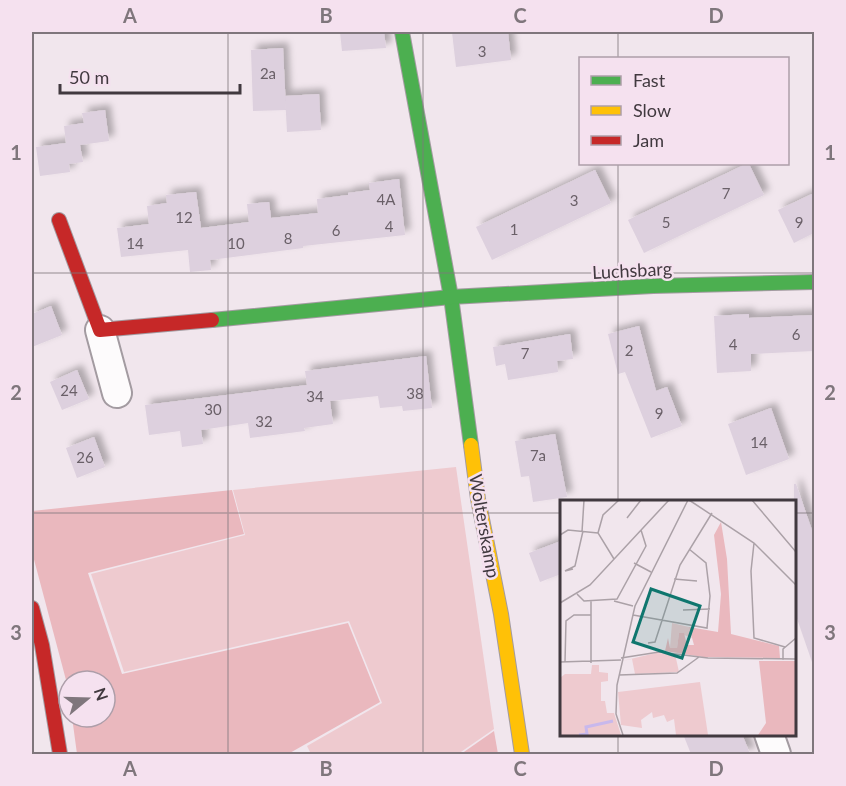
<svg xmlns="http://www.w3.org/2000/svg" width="846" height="786" font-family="Lato,sans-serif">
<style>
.green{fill:#eecacf}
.forest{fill:#eab8be}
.building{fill:#ddd0de;filter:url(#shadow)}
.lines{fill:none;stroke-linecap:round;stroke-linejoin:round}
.street-casing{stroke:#a39ba1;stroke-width:32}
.fast-casing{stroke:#a39ba1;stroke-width:16}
.slow-casing{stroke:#a39ba1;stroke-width:16}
.jam-casing{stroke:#a39ba1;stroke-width:16}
.street{stroke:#fdfbfc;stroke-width:28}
.fast{stroke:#4caf50;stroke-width:14}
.slow{stroke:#ffc107;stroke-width:14}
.jam{stroke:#c62828;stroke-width:14}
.grid{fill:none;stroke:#7f767c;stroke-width:1.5;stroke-opacity:0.55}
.labels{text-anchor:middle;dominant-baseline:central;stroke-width:5;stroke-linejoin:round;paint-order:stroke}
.number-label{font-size:15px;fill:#6a6068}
.street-label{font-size:18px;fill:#41393f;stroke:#f5e1ef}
.inset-river{fill:none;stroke:#c8b8ec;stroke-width:3}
.inset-road{fill:none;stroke:#aba1a7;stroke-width:1.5}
.view{fill:#0f766e;fill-opacity:0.15;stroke:#0f766e;stroke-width:3}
.inset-edge{fill:none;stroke:#41393f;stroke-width:3}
.neatline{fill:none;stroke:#7f767c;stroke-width:2}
.grid-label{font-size:20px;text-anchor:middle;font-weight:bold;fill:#7f767c}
</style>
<defs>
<filter id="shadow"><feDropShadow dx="5.5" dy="-5.5" stdDeviation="3" flood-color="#0004"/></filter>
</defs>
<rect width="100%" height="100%" fill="#f1e6ed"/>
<polygon class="green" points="456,467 494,729 458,754 311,754 307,746 382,703 349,621 124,672 91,574 245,535 233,490"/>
<g class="forest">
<polygon points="232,490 244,534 88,573 122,674 348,623 380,702 288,754 77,754 72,717 105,717 105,681 69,681 69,699 66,680 32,552 32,511"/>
<polygon points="494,731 498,754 461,754"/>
</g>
<g class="building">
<polygon points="340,32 384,32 386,48 342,51"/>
<polygon points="452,32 508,32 511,60 456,67"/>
<polygon points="283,48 286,110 253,111 251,50"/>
<polygon points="319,94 321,130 287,132 285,96"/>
<polygon points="105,110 109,141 80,145 83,162 69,164 70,172 40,176 36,147 66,143 64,126 84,123 82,113"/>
<polygon points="746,164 749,164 764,195 644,253 628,220"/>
<polygon points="595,170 611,203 492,260 476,227"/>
<polygon points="399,179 405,235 303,246 303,248 210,260 211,270 190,272 188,250 121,257 117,228 149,224 147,206 167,203 166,195 196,192 201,228 249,222 247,204 269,202 271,218 318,213 317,199 348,195 348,193 370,190 369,183"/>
<polygon points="814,193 814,233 794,243 778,210"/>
<polygon points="51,306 62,335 32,347 32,314"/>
<polygon points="749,314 749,318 814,315 814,351 751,354 751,371 717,373 714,316"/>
<polygon points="639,326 656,391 667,387 682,426 651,438 625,372 618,374 608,334"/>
<polygon points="570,334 573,359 557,361 558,372 508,380 505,364 496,366 493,347"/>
<polygon points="426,356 432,408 403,411 402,406 380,408 378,396 330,401 333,424 304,428 305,431 250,438 248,423 201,430 203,444 182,447 180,431 149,435 145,405 307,385 305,371"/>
<polygon points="77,370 89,399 62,410 50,382"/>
<polygon points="771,408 789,459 746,475 728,424"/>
<polygon points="555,434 567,497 533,502 529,476 521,477 515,441"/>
<polygon points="94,437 105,467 77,478 66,448"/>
<polygon points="794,484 796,484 814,536 814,661 812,662 794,610"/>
<polygon points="561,541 561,574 540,582 529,553"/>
<polygon points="683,734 742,734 750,754 691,754"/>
</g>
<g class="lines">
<g class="street-casing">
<g id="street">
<polyline points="100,330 117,393"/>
<polyline points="769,734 776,754"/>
</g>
</g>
<g class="fast-casing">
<g id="fast">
<polyline points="402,32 451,297 471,445"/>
<polyline points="212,320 451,297 653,286 814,282"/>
</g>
</g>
<g class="slow-casing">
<polyline id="slow" points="471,445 478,499 501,614 522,754"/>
</g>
<g class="jam-casing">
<g id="jam">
<polyline points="59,220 100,330 212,320"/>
<polyline points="32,608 42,645 60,754"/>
</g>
</g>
<use href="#street" class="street"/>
<use href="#fast" class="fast"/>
<use href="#slow" class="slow"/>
<use href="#jam" class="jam"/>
</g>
<path class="grid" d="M228,32V754M423,32V754M618,32V58M618,164V501M32,273H814M32,513H561M794,513H814M618,734V754"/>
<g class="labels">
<g class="number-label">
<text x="482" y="51">3</text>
<text x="268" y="73">2a</text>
<text x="726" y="193">7</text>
<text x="386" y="199">4A</text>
<text x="574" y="200">3</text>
<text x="184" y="217">12</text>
<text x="666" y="222">5</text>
<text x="799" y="222">9</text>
<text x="389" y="226">4</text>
<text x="514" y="229">1</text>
<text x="336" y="230">6</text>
<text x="288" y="238">8</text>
<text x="135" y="243">14</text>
<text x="236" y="243">10</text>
<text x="796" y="334">6</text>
<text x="733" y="344">4</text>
<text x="629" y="350">2</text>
<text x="525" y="353">7</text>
<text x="69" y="390">24</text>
<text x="415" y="393">38</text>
<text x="315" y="396">34</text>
<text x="213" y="409">30</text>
<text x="659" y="413">9</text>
<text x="264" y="421">32</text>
<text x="759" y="442">14</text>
<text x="538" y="455">7a</text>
<text x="85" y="457">26</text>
</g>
<g class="street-label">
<text transform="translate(632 270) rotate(-3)">Luchsbarg</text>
<text transform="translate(485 526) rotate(80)">Wolterskamp</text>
</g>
</g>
<g transform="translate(560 500)">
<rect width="236" height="236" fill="#f1e6ed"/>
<path d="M112,123L129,127L132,138L119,133L117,148H110ZM96,153L115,154L119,172L75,174L72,159L62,161ZM32,165H39V172L48,173V181L41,182V201H45L47,213H54L61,235H0V178L5,174H31ZM140,182L148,235H116L114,219L107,222L104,215L93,218L92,212L81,220L82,228L61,225L58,192Z" fill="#eecacf"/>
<path d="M161,22L167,59L171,134L219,146L220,158L143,157L105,151L108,138L110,148H117L119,133H124L127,145H134L129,127L158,132L161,94L154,35ZM199,161H235V235H198L206,223Z" fill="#eab8be"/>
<path class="inset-river" d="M19,235L27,234L26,227L53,221"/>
<path class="inset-road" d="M129,0L194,43L236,85M192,0L236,52M67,18L81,0M22,32L24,0M0,35L8,30L38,33M194,43L191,71L194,138L225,147M54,59L38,33L43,15L59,0M74,63L91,72M13,69L5,71L15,66L23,31M114,79L137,81M17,94L24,101L57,99L86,46L81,30M54,101L73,106M0,103L30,85L109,0M123,110L150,109M73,115L147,128L150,96L146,63L129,49M88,143L95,142L120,65L152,13M61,158L99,152L148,158L236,159M223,160V149L236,138M0,162L61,160M5,162L6,121L14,115H31M31,163V101M59,175L117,173L139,157M63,235L56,214L57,185L75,106L128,0"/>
<path class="view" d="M91,89L140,106L122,158L73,142Z"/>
<rect width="236" height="236" class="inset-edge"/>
</g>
<rect width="846" height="786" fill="none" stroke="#f5e1ef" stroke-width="66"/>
<rect x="579" y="57" width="210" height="108" fill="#f5e1ef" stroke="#ad9ea9" stroke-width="1.5"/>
<rect x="591" y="76" width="30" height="9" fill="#4caf50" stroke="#ad9ea9" stroke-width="1.5"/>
<text x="633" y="87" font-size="18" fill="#41393f">Fast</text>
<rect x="591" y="106" width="30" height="9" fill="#ffc107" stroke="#ad9ea9" stroke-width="1.5"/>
<text x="633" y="117" font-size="18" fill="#41393f">Slow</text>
<rect x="591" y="136" width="30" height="9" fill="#c62828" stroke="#ad9ea9" stroke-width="1.5"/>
<text x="633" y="147" font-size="18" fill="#41393f">Jam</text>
<g transform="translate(87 699) rotate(71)"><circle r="28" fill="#f5e1ef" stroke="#ad9ea9" stroke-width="1.5"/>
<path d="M0-4.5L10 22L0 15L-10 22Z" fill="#7f767c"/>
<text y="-9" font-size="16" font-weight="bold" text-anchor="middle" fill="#41393f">N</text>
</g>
<path d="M60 84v9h180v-9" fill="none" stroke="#41393f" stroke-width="3"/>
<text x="69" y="84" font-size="18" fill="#41393f" stroke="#f5e1ef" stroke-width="4.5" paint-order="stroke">50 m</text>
<rect x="33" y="33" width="780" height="720" class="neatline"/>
<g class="grid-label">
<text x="130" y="23">A</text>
<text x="326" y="23">B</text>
<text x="520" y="23">C</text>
<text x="716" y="23">D</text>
<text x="16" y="160">1</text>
<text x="830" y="160">1</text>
<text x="16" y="400">2</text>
<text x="830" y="400">2</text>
<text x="16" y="640">3</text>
<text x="830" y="640">3</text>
<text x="130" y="776">A</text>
<text x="326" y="776">B</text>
<text x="520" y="776">C</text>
<text x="716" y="776">D</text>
</g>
</svg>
